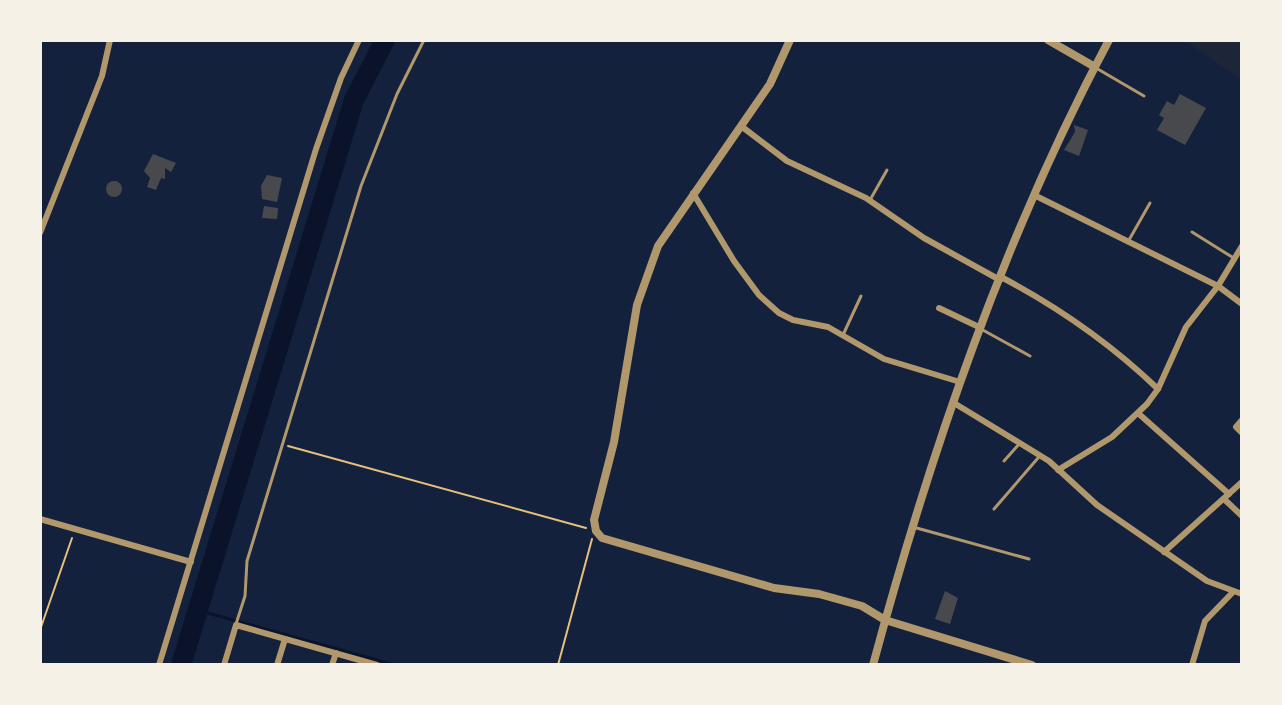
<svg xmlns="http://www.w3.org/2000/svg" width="1282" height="705" font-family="'Alegreya Sans',sans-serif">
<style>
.green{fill:#1d2539}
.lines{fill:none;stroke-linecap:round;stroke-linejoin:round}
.stream{stroke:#0b132b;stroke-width:3}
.river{stroke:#0b132b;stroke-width:20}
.building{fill:#48494c}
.path{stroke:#e5c07b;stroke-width:2}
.service{stroke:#b1986c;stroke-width:3}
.minor{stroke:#b1986c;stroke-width:6}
.tertiary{stroke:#b1986c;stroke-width:8}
</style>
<rect width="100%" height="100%" fill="#14213d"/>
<polygon class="green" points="1184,40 1242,40 1242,80"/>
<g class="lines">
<polyline class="stream" points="197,610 395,665"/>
<polyline class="river" points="181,665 354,100 385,40"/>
</g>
<g class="building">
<polygon points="1180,94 1206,108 1185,145 1157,130 1164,118 1159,115 1167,101 1174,105"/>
<polygon points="1074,125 1088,130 1079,156 1064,150 1075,132"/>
<polygon points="153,154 176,163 171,172 165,168 165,179 161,178 156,190 147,187 150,178 144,171"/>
<polygon points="267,175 282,178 277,202 262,199 261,186"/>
<circle cx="114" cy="189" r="8"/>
<polygon points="264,206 278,208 277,219 262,218"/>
<polygon points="945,591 958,598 950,624 935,619"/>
</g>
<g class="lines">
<g class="path">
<polyline points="288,446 586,528"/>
<polyline points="40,630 72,538"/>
<polyline points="558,665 592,539"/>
</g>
<g class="service">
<polyline points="1096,68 1144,96"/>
<polyline points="870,200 887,170"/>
<polyline points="1192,232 1232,257"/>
<polyline points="1129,240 1150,203"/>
<polyline points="981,329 1030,356"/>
<polyline points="843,335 861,296"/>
<polyline points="1004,461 1020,443"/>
<polyline points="994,509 1038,458"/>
<polyline points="913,527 1029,559"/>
<polyline points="236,624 245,596 247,561 361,186 397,94 424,40"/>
</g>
<g class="minor">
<polyline points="741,126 787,161 866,198 924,238 1000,280"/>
<polyline points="693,193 734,261 759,295 779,313 793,320 828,327 884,359 960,382"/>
<polyline points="1036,196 1218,286 1242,304"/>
<polyline points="40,233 102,76 110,40"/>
<path d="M1001,277C1060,308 1110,343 1158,389"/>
<polyline points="939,308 981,328"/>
<polyline points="954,403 1049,461 1097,505 1207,581 1242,594"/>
<polyline points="1139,414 1229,494"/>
<polyline points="1242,420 1236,427 1242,433"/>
<polyline points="1058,470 1112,437 1147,404 1158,389 1186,327 1218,286 1242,246"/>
<polyline points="1224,499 1242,516"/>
<polyline points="40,519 191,562"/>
<polyline points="1164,552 1242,482"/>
<polyline points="159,665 316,149 341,78 359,40"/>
<polyline points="224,665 236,625 377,665"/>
<polyline points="277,665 285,639"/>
<polyline points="332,665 336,653"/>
<polyline points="1192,665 1205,621 1233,592"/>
</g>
<g class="tertiary">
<polyline points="790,40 770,84 658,246 637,305 614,442 594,520 596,531 602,538 774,588 819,594 862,606 885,620 1032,665"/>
<polyline points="1048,40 1095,67"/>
<path d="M873,665C931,450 1004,237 1109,40"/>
</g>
</g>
<rect width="1282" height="705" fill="none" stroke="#f6f1e7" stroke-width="84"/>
</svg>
